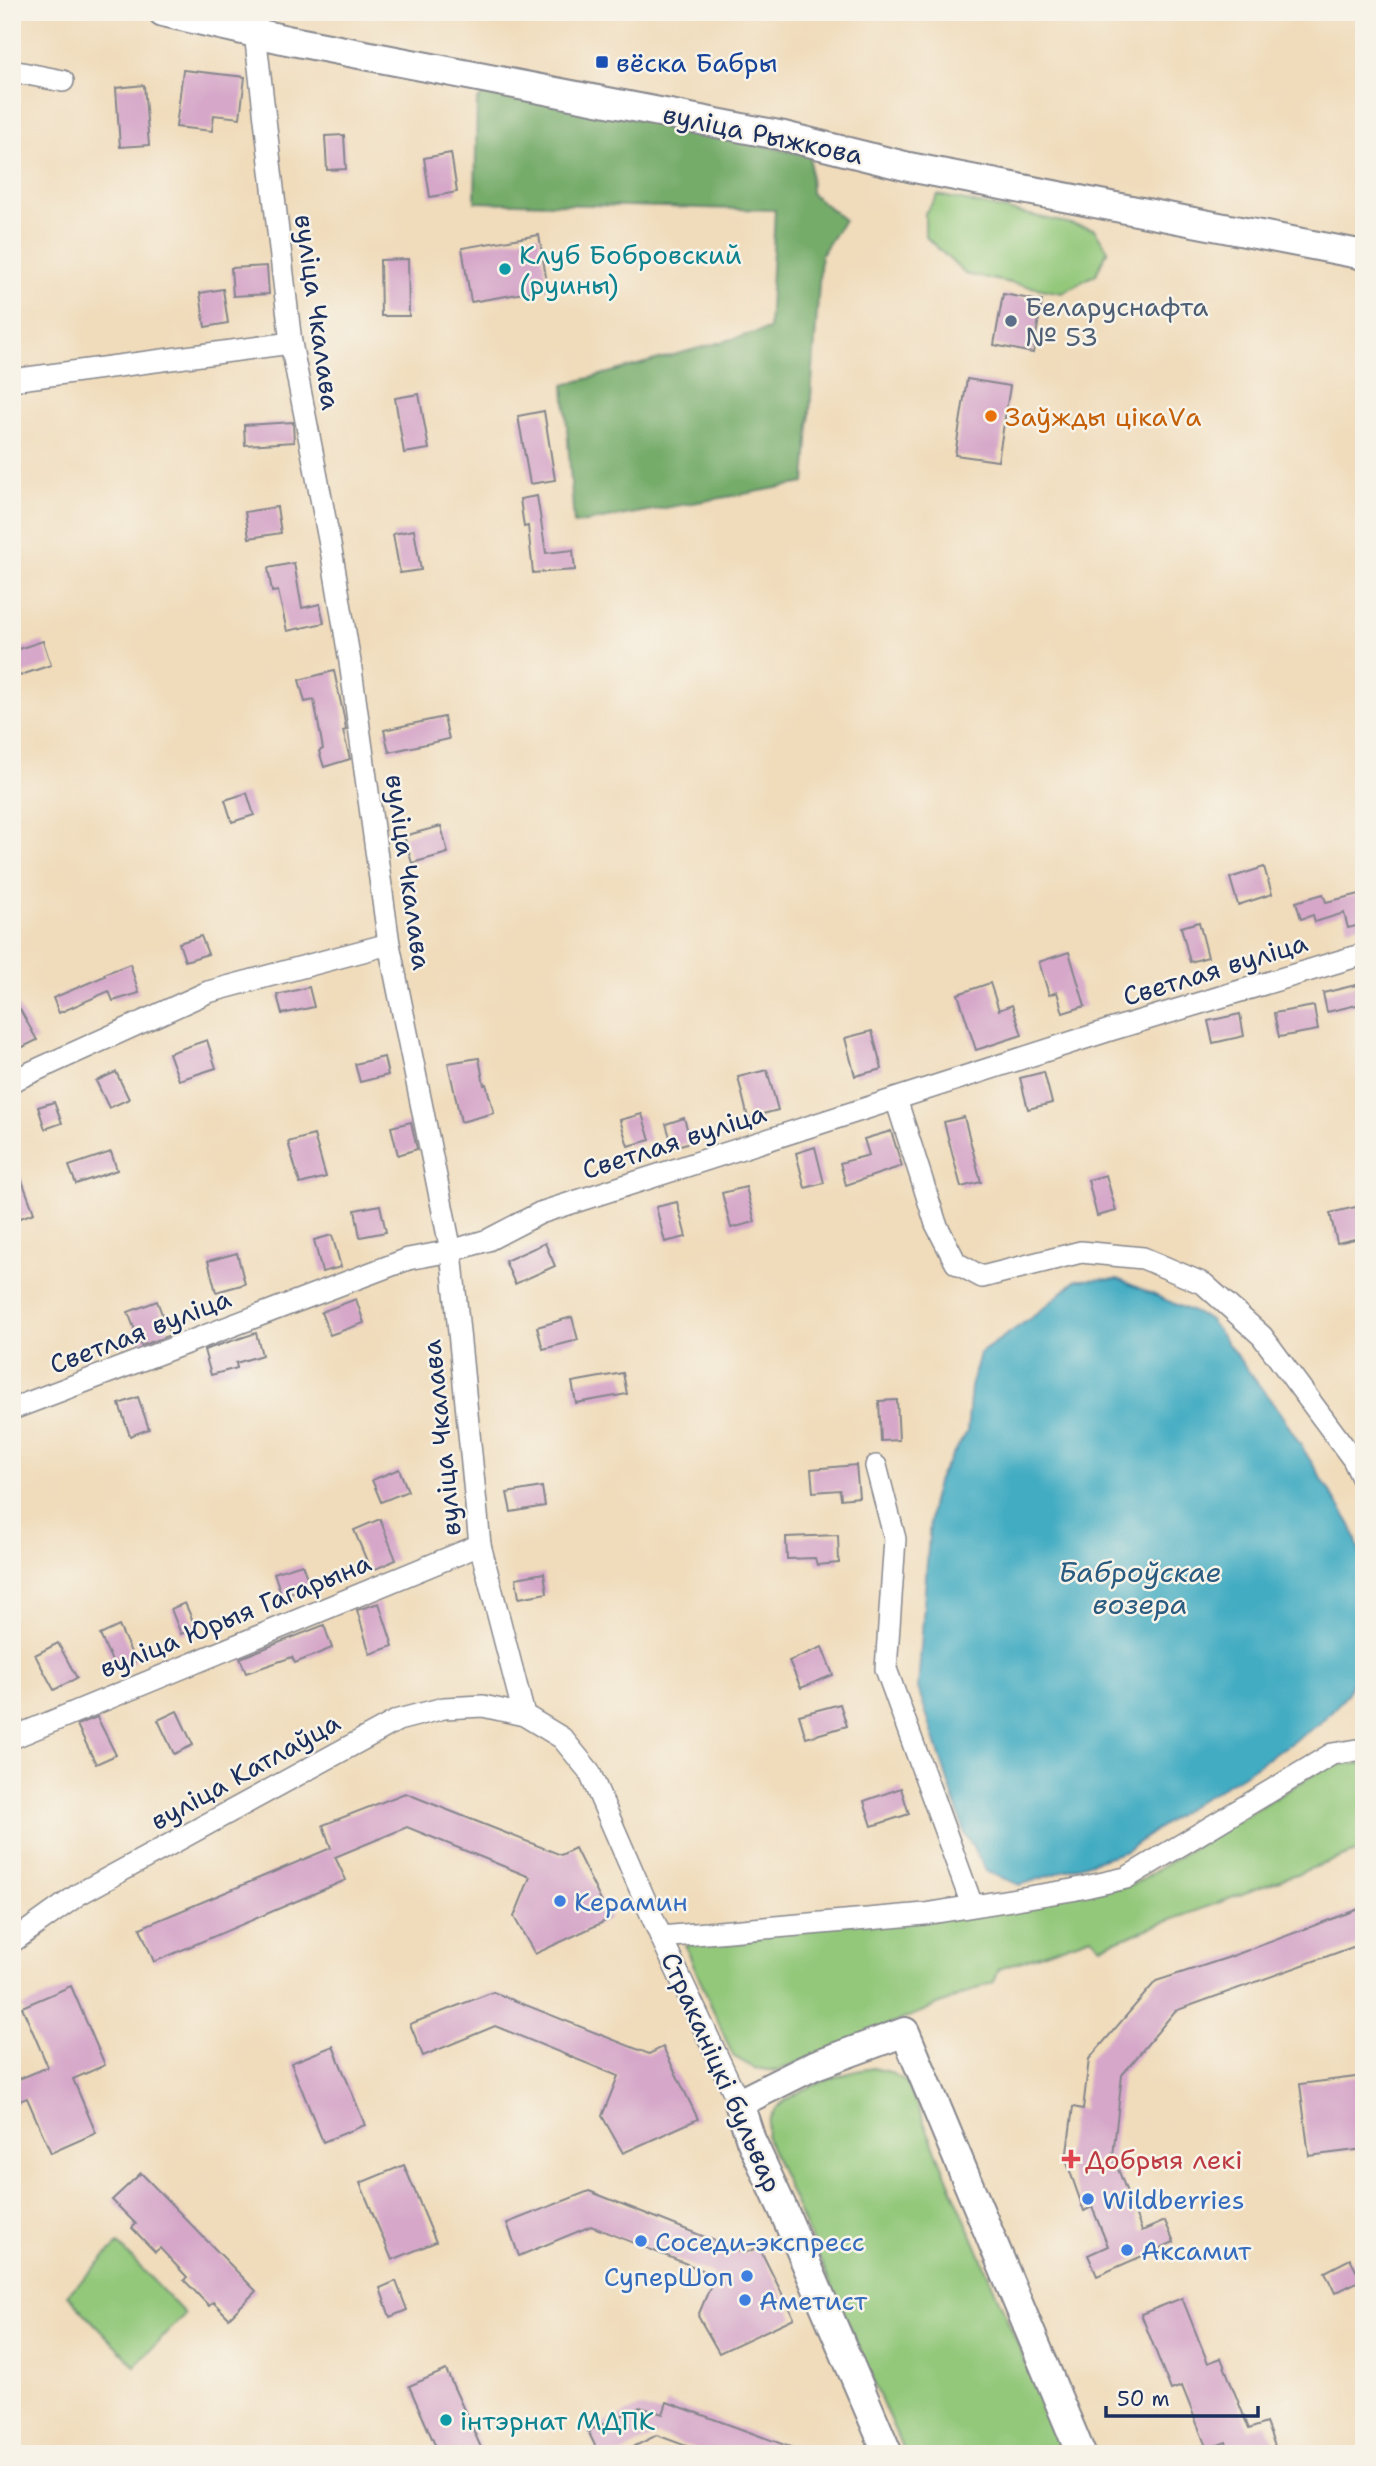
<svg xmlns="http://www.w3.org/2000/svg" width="1376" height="2466" font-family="'Shantell Sans',sans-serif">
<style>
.green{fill:#93c87a;stroke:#577c6c;stroke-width:2}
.forest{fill:#76ac6a;stroke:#486e64;stroke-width:2}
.water{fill:#42acc2;stroke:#2e6e90;stroke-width:2}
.building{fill:#d6a7c9}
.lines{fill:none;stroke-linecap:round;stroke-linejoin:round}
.street-casing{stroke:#86868c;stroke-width:24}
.secondary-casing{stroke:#86868c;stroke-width:32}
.street{stroke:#fff;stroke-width:21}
.secondary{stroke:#fff;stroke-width:28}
.transit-dot{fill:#1a4fb4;stroke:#f7f3e8;stroke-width:2.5}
.culture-dot{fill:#0f9aa8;stroke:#f7f3e8;stroke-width:2.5}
.service-dot{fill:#5c6f8a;stroke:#f7f3e8;stroke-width:2.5}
.food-dot{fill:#e8710a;stroke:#f7f3e8;stroke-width:2.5}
.shop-dot{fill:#3f7fe0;stroke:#f7f3e8;stroke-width:2.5}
.health-dot{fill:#e0444e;stroke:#f7f3e8;stroke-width:2.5}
.labels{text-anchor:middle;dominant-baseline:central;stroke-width:5;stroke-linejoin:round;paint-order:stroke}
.transit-label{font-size:26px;fill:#164399;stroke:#f7f3e8;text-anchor:start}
.street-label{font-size:26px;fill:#1b2f5e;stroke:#f7f3e8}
.culture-label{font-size:26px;fill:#0d838f;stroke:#f7f3e8;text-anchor:start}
.service-label{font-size:26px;fill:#4e5e75;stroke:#f7f3e8;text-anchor:start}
.food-label{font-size:26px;fill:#c56008;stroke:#f7f3e8;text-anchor:start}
.shop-label{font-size:26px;fill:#366cbe;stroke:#f7f3e8;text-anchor:start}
.health-label{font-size:26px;fill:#be3a42;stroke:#f7f3e8;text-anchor:start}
.water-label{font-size:28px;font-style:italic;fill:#295b81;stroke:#f7f3e8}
</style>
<rect width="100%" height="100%" fill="#f7f3e8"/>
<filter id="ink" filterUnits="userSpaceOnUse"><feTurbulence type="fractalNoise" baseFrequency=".0143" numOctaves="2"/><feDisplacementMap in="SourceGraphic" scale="14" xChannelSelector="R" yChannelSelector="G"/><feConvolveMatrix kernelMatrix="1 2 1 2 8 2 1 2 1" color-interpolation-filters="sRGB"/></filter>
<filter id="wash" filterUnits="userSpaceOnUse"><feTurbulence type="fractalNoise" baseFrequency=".00686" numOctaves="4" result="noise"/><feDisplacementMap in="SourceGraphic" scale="28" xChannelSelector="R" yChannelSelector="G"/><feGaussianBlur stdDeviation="1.57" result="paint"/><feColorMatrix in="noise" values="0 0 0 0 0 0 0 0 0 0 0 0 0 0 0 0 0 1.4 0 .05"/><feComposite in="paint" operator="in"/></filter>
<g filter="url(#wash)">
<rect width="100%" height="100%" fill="#f0dcbb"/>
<g class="green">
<polygon points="938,195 1094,229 1108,250 1096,274 1062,293 965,274 925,236 925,213"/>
<polygon points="1331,1764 1364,1764 1364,1849 1101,1946 1091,1937 999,1969 994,1982 777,2071 754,2068 733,2056 685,1945 1132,1885"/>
<path d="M873,2068L889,2072L907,2082L1064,2454H905L766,2137C767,2132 767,2125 769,2120C779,2092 845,2072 873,2068Z"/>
<polygon points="118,2244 185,2314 135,2366 67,2295"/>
</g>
<polygon class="forest" points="490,87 810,156 811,193 844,220 821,255 805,483 574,524 564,385 769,329 775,210 475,202 477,101"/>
<polygon class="water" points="1118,1279 1209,1319 1281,1414 1351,1525 1364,1565 1364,1649 1347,1695 1318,1725 1241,1776 1188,1807 1126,1851 1020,1885 987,1872 965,1834 918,1688 931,1506 938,1479 967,1432 971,1387 980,1353 1038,1313 1076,1280"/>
<g id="blocks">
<g class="building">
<polygon points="183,70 245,77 240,118 214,115 212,131 176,127"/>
<polygon points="144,85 149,145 120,147 116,88"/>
<polygon points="344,135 346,169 327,170 325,136"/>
<polygon points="451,153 457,192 430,197 424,158"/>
<polygon points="539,235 548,289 471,302 462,248"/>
<polygon points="408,259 409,316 381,316 380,260"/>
<polygon points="267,266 269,294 233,296 231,268"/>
<polygon points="223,289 228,323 205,327 200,293"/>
<polygon points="1003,294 1042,301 1033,353 994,345"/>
<polygon points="967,379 1010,386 998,461 955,455"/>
<polygon points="419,394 429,449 404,453 395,398"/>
<polygon points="544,411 555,480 530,484 518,416"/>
<polygon points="293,422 294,442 245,445 244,425"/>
<polygon points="537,496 546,553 573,550 575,570 533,573 528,526 524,527 520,499"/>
<polygon points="277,507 281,533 249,538 245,512"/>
<polygon points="414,530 421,570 400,573 393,534"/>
<polygon points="294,563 302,608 320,604 324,623 287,631 278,591 272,592 268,568"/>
<polygon points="43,641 51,665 12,678 12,651"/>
<polygon points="334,671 344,717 346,730 343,731 350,759 324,767 319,751 323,749 314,700 305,702 299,680"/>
<polygon points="444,717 449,739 389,752 384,730"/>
<polygon points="247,793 254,815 232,822 225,800"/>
<polygon points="441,826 448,853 412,863 404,836"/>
<polygon points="1264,867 1272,894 1238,905 1230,878"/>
<polygon points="1364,893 1364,924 1348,928 1344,913 1315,922 1313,915 1301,919 1296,902 1323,894 1326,902"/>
<polygon points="1199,922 1208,957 1190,962 1181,927"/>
<polygon points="201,936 208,954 185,961 179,943"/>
<polygon points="1069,952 1085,1006 1063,1013 1057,992 1049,995 1039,962"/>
<polygon points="130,964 139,993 113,1001 109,991 59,1013 53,998 105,976 104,974"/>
<polygon points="990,983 999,1010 1012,1005 1022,1035 976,1050 958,994"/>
<polygon points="1356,985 1361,1004 1327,1012 1323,993"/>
<polygon points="309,987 314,1007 282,1014 277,995"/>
<polygon points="12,995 37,1040 17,1050 12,1042"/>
<polygon points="1314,1006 1318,1030 1279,1037 1274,1013"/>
<polygon points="1240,1014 1244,1036 1213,1043 1208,1021"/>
<polygon points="872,1031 882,1069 855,1076 845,1038"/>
<polygon points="207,1040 216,1068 179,1080 169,1053"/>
<polygon points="384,1057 388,1075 360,1082 355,1064"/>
<polygon points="479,1058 484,1085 486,1084 494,1113 461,1122 448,1063"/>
<polygon points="767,1070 778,1110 748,1118 738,1077"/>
<polygon points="116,1072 129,1099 109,1108 96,1081"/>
<polygon points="1044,1072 1052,1103 1028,1109 1020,1078"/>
<polygon points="54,1102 62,1123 45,1129 38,1107"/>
<polygon points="642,1114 650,1140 628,1146 620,1120"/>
<polygon points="964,1117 981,1182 961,1187 944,1122"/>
<polygon points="684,1118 691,1142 673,1147 666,1124"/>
<polygon points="411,1122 417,1149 398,1155 391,1127"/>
<polygon points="891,1131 902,1166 846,1185 840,1163 869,1155 864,1139"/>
<polygon points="314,1135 326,1177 300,1184 288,1142"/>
<polygon points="815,1147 824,1183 805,1188 796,1153"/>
<polygon points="111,1152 117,1170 76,1184 69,1166"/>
<polygon points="12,1159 14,1159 34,1213 12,1221"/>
<polygon points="1106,1175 1116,1211 1097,1216 1088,1180"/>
<polygon points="746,1187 755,1222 731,1228 722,1193"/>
<polygon points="677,1202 686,1237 665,1242 656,1207"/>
<polygon points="380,1205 386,1232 360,1237 355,1210"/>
<polygon points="1364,1205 1364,1237 1337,1243 1330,1213"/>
<polygon points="332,1235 341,1267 322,1272 314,1240"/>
<polygon points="545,1243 555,1266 515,1284 505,1261"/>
<polygon points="237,1253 245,1284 216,1292 208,1261"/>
<polygon points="356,1299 364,1323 330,1335 321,1312"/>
<polygon points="157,1301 170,1335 141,1346 128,1312"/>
<polygon points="572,1317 578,1340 543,1349 537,1327"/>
<polygon points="256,1333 262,1355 236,1363 237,1368 211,1375 204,1350"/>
<polygon points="623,1373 627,1394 576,1403 572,1382"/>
<polygon points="138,1397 149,1429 130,1436 119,1404"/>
<polygon points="897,1400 899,1440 881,1441 879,1401"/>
<polygon points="856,1465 859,1497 841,1499 840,1490 813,1492 811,1469"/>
<polygon points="399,1469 408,1491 381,1502 372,1480"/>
<polygon points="542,1487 545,1506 511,1512 507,1493"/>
<polygon points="380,1519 396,1560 371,1571 354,1530"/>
<polygon points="838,1535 839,1563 817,1565 815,1558 787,1559 786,1537"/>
<polygon points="302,1564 310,1586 282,1596 274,1573"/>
<polygon points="544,1573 547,1593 519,1598 516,1578"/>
<polygon points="185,1603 196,1628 181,1634 171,1609"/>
<polygon points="379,1603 393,1646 370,1654 357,1610"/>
<polygon points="324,1625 332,1648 295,1663 292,1657 246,1673 240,1658"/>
<polygon points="119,1626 135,1661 116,1670 100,1635"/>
<polygon points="58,1643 77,1678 54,1690 35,1655"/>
<polygon points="822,1647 833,1675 801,1688 789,1661"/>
<polygon points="840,1704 847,1726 806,1738 799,1715"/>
<polygon points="177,1711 193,1745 174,1754 158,1720"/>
<polygon points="97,1717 116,1755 96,1764 77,1725"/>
<polygon points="901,1788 909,1814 872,1826 864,1801"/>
<polygon points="405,1793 561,1855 575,1848 610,1919 535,1954 514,1917 530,1877 407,1827 335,1857 346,1880 154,1962 140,1928 331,1848 323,1825"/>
<polygon points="1364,1907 1364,1943 1175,2011 1122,2075 1113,2156 1142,2231 1165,2221 1174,2242 1097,2276 1088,2255 1108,2246 1092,2207 1084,2211 1066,2160 1073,2107 1083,2109 1089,2059 1156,1981 1227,1958"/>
<polygon points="71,1986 105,2065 73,2079 96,2133 51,2153 27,2098 12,2104 12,2082 48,2067 22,2007"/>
<polygon points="493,1992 649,2054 663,2047 698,2119 623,2153 602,2116 618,2076 495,2026 423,2056 410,2024"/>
<polygon points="333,2046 365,2125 323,2142 291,2063"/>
<polygon points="1364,2076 1364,2149 1309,2156 1300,2084"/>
<polygon points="404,2165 436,2242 392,2260 360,2183"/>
<polygon points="141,2173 256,2291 229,2318 213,2302 209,2306 184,2280 187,2277 160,2248 155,2252 132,2228 136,2224 112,2200"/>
<polygon points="589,2191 745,2253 759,2247 794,2318 719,2353 698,2316 715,2275 591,2226 519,2256 507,2223"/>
<polygon points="1350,2259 1361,2280 1335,2293 1325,2272"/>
<polygon points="396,2281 407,2310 390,2317 380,2288"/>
<polygon points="1182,2298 1208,2363 1221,2358 1249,2429 1266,2423 1278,2454 1230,2454 1226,2442 1207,2449 1182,2386 1171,2390 1141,2314"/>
<polygon points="446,2370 484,2454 439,2454 409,2386"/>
<polygon points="667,2402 804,2452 803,2454 708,2454 657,2435 619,2454 599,2454 588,2431 640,2407 663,2414"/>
</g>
</g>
</g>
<g filter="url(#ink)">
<use href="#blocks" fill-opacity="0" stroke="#86868c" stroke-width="2"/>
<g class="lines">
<g class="street-casing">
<g id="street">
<polyline points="255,33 291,343 332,555 350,662 389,944 451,1251 480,1545 524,1715"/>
<polyline points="12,71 63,81"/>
<polyline points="12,380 291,343"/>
<polyline points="12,1081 208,992 389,944"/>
<polyline points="896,1099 936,1224 956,1263 982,1277 1081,1252 1143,1258 1204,1284 1262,1336 1353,1459 1364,1482"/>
<polyline points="12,1409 408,1259 451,1251 488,1240 540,1213 1110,1030 1364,954"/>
<polyline points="876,1466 895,1539 886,1669 972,1905"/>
<polyline points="12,1738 480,1545"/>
<polyline points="661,1937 925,1914 1072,1890 1126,1878 1332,1754 1364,1749"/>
<polyline points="12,1942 79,1894 398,1720 444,1708 483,1706 524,1715 562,1738 589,1771 661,1937 739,2103"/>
</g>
</g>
<g class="secondary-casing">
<g id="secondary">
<polyline points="163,12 287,40 784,136 909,167 1364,255"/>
<polyline points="888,2454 782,2207 751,2140 739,2103 815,2065 905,2032 1081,2454"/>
</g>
</g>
<use href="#street" class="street"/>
<use href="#secondary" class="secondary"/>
</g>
</g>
<rect class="transit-dot" x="595" y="55" width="14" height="14" rx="3.5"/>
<g class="culture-dot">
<circle cx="505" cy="269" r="7"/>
<circle cx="446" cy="2420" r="7"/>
</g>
<circle class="service-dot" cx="1011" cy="321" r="7"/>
<circle class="food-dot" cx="991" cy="416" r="7"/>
<g class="shop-dot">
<circle cx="560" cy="1901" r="7"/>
<circle cx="1088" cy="2199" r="7"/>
<circle cx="641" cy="2241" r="7"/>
<circle cx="1127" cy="2250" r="7"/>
<circle cx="747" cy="2276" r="7"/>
<circle cx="745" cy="2300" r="7"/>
</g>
<path class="health-dot" d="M1067.5 2148.5h7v7h7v7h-7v7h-7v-7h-7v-7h7z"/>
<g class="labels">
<g class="transit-label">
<text x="616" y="62">вёска Бабры</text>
</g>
<g class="street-label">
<text transform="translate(763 134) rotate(12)">вуліца Рыжкова</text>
<text transform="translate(318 312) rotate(82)">вуліца Чкалава</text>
<text transform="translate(409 872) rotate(82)">вуліца Чкалава</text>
<text transform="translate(1215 969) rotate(-17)">Светлая вуліца</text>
<text transform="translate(674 1141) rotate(-18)">Светлая вуліца</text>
<text transform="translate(140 1331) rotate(-21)">Светлая вуліца</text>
<text transform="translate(441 1438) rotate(-96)">вуліца Чкалава</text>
<text transform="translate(235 1615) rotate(-22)">вуліца Юрыя Гагарына</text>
<text transform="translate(245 1771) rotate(-29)">вуліца Катлаўца</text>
<text transform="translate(722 2072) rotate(66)">Страканіцкі бульвар</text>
</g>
<g class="culture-label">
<text x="519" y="254">Клуб Бобровский<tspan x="519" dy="30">(руины)</tspan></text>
<text x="460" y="2420">інтэрнат МДПК</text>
</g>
<g class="service-label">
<text x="1025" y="306">Беларуснафта<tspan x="1025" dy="30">№ 53</tspan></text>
</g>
<g class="food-label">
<text x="1005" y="416">Заўжды цікаVа</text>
</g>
<g class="shop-label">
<text x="574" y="1901">Керамин</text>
<text x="1102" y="2199">Wildberries</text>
<text x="655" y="2241">Соседи-экспресс</text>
<text x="1141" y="2250">Аксамит</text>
<text x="733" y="2276" text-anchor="end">СуперШоп</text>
<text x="759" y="2300">Аметист</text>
</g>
<g class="health-label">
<text x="1085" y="2159">Добрыя лекi</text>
</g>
<g class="water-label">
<text x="1140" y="1572">Баброўскае<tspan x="1140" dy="32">возера</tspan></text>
</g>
</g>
<rect width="1376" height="2466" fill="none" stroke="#f7f3e8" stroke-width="42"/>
<path d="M1106 2406v10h152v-10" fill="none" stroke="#1b2f5e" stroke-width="3.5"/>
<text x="1117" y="2406" font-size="21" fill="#1b2f5e" stroke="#f7f3e8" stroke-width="5" paint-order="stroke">50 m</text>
</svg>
